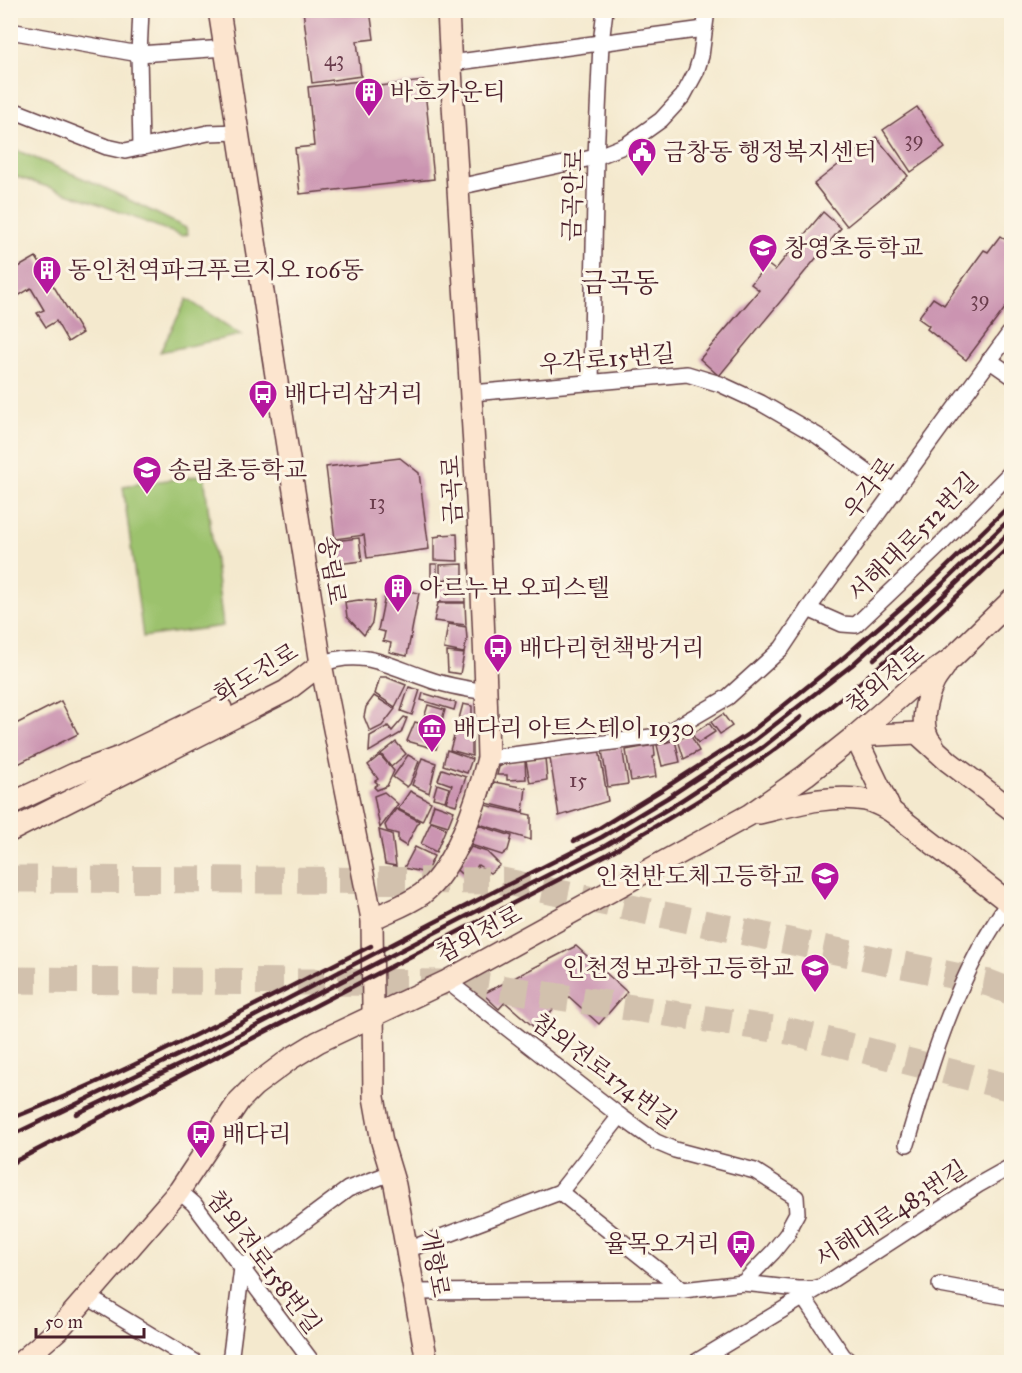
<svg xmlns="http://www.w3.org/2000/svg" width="1022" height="1373" font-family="'IM FELL Great Primer','Noto Serif KR',serif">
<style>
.green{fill:#9cc26d;stroke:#73704c;stroke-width:1.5}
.building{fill:#cb94b1}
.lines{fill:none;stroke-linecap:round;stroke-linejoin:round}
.highway-tunnel{stroke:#d2c1ad;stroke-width:27;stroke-dasharray:27 14;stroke-linecap:butt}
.street-casing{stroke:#643d43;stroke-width:18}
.secondary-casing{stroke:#643d43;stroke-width:24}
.street{stroke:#fff;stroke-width:15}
.secondary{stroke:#fce5cf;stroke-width:21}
.rail{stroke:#4a1f2b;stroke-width:4.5}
.labels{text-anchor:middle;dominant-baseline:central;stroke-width:6;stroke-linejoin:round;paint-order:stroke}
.number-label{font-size:21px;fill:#6a3c4c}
.poi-label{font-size:24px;fill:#4a1f2b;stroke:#fcf5e5;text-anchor:start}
.street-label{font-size:24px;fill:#4a1f2b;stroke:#fcf5e5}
.quarter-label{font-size:27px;fill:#4a1f2b;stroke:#fcf5e5}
</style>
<rect width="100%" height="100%" fill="#fcf5e5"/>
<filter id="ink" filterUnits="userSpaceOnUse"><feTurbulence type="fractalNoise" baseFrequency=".0167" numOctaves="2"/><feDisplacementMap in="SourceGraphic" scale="12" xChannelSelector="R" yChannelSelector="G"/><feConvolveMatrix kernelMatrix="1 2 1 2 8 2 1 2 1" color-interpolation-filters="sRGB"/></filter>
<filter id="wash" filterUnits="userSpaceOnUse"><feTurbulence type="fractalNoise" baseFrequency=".008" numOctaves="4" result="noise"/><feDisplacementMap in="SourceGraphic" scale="24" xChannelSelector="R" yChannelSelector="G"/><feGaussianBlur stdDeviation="1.35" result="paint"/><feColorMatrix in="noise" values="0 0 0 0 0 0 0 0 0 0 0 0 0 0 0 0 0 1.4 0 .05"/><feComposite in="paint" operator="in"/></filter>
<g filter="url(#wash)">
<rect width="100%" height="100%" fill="#f4e9ce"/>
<g class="green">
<polygon points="11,148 99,185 186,228 188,234 182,236 91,201 11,175"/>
<polygon points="187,299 241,335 160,352"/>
<polygon points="204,475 223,626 143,637 123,486"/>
</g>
<g id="blocks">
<g class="building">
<polygon points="303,10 370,10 374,39 357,41 361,76 312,83"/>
<polygon points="360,81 361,88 424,81 434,179 300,194 295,148 314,146 308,87"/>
<polygon points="917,107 945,148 911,172 883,130"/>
<polygon points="876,137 908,176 847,226 814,184 857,150 859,152"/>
<polygon points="823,212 841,228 719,376 700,359 759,290 751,284 767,264 775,270"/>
<polygon points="1000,236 1012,244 1012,299 966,360 927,329 929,326 918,318 933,298 944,305 984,250 988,252"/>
<polygon points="36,257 82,333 68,342 56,321 46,327 37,313 44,310 31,288 10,301 10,272"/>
<polygon points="400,458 419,473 429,549 367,558 364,535 335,539 326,467"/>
<polygon points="457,534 458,561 434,560 434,537 440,536 440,535"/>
<polygon points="359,538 362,561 337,564 334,541"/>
<rect x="431" y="564" width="6" height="16"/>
<polygon points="463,564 463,577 447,577 447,579 440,580 440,565"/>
<polygon points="464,578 465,602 437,602 437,581 449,581 449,579"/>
<polygon points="394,588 419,593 407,656 389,652 391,643 383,641 385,632 378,630 385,596 392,597"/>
<polygon points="359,600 375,601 372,623 364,635 347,617 345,602"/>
<polygon points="438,603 465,603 466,625 434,621"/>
<polygon points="448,624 466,627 467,639 464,653 444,649"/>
<polygon points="447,652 464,654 460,674 448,672"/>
<polygon points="380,677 386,677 406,685 395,707 375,694"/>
<polygon points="409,687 420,690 412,715 401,711"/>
<polygon points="423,693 456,703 454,710 421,700"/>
<polygon points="374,696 395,709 382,726 370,732 364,717 366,707"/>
<polygon points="61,701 78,734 10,768 10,727"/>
<polygon points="463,704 472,706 472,731 457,726"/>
<polygon points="428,705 445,710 440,726 423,721"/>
<polygon points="723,714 732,726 720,734 711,722"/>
<polygon points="404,717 407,718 401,733 369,752 370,736 388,726 392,731"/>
<polygon points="415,722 441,730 436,749 407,741"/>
<polygon points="709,723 715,732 698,743 692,734"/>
<polygon points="456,729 472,735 472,756 450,750"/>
<polygon points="690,734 699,751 684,759 678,740"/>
<polygon points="675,740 680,762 662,766 657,745"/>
<polygon points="396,742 406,754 391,767 381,754"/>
<polygon points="654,745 655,756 653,757 656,777 631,781 626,750"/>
<polygon points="622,747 628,784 608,787 602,750"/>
<polygon points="599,749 608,801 559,816 550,758"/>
<polygon points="447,750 472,759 467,773 443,765"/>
<polygon points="380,755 394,771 387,786 377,790 374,787 378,784 375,781 378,779 368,765"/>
<polygon points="408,755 419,761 410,784 407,787 393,777"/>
<polygon points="422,758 436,763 429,793 412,785"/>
<polygon points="545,758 547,780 530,783 526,761"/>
<polygon points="525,761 526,779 507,780 507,775 497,775 499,767 504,764"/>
<polygon points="442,769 466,777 456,805 446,802 452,785 438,780"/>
<polygon points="494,782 526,788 523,812 486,803"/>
<polygon points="437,784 449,788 445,801 433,798"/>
<polygon points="410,791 431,802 422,821 398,809"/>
<polygon points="384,792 398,804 380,828 374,796"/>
<polygon points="434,804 454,811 448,826 429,820"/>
<polygon points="485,805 531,815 531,840 479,824"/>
<polygon points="396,809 419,821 406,846 398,841 398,834 387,831 385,825"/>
<polygon points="431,822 446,828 436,852 421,844"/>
<polygon points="478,825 512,836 508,850 502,855 471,845"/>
<polygon points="379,830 392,834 396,866 385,864"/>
<polygon points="415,847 434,856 426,873 404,868"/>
<polygon points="471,847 487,852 500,865 490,873 478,865 468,880 457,870"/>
<polygon points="576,946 627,992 599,1024 566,994 536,1029 505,1002 499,1009 483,994"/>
</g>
</g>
</g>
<g filter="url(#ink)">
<use href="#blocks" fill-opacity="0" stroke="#643d43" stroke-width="1.5"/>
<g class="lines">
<g class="highway-tunnel">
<polyline points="10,879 502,881 989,983 1012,992"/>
<polyline points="10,980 466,983 794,1032 1012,1088"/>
</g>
<g class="street-casing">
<g id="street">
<polyline points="141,10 139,54 141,148"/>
<polyline points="10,31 139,54 225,48"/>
<polyline points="451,63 704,29"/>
<polyline points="10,109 107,147 125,151 208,133 238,132"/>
<polyline points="458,187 596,157 626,145 661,120 683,96 696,72 701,56 707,10"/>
<polyline points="989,360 1012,376"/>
<polyline points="591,382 596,157 601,43 605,10"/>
<polyline points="472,393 687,374 720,384 761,403 818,436 894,492"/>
<polyline points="808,609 842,624 856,625 941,544 1012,471"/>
<path d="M321,664C362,648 389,666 428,679C447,686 466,689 487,692"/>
<polyline points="488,758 659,736 675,728 728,697 759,669 782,648 808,609 1012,330"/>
<polyline points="447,981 620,1116 656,1142 675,1150 755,1171 796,1197 797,1213 791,1224 788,1233 773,1252 743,1283"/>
<path d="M907,1144C926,1080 945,1014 977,954C986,936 998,919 1008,902"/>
<polyline points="179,1191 194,1204 312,1362"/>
<polyline points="560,1192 683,1290"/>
<polyline points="407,1250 560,1192 620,1116"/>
<polyline points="940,1285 1012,1298"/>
<polyline points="414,1292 683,1290 743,1283 798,1289 814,1289 821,1287 978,1185 1012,1166"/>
<polyline points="88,1297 195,1362"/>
<polyline points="803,1297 843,1356 850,1362"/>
<polyline points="230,1362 242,1268 348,1189 391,1173"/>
<polyline points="696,1362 817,1289"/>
</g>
</g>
<g class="secondary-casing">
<g id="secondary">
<polyline points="219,10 321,664 372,919 374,1097 382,1142 395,1185 427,1362"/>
<polyline points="855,736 891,811 1012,905"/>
<polyline points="855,736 917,733 949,762 1012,810"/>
<path d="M933,745C918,729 925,700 934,682C937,676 942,671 945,666"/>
<polyline points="10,804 74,774 120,757 221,708"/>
<path d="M759,813C793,805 830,794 865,800C874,801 883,807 891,811"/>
<polyline points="10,831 286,691 321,664"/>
<path d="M372,919C388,911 407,905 422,894C456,868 478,798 488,758C482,508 460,260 448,10"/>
<polyline points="21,1362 59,1329 166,1206 179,1191 239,1101 254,1086 290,1059 318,1042 447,981 749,815 806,775 855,736 910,688 951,659 1012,600"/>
</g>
</g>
<use href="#street" class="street"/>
<use href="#secondary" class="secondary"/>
<g class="rail">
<polyline points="874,659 944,595 1012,530"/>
<polyline points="574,841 598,829 663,789 747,735 843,658 932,581 1012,503"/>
<polyline points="76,1114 200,1055 465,917 605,846 671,807 763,747 801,717"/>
<path d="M10,1119C135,1070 252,1005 371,946"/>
<polyline points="10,1136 195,1047 460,909 602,837 667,798 755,740 852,665 938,588 1012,517"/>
<path d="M10,1164L608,854C663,822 719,790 770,753C857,690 935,618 1012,544"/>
</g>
</g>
</g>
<defs>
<g id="building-pin" transform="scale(1.5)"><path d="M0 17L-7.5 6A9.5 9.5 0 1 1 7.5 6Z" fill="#b5179e" stroke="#fcf5e5"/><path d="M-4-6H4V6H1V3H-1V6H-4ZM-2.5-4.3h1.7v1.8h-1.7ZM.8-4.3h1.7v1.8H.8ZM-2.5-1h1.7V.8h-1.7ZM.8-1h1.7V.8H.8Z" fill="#fff"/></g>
<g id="civic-pin" transform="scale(1.5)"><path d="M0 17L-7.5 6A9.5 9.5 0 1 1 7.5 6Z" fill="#b5179e" stroke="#fcf5e5"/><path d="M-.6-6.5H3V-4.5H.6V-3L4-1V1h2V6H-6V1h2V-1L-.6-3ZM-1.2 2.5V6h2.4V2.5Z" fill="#fff"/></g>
<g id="school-pin" transform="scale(1.5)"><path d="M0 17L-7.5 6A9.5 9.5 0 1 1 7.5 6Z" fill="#b5179e" stroke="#fcf5e5"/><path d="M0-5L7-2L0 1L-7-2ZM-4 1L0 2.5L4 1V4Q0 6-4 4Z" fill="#fff"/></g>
<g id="bus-pin" transform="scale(1.5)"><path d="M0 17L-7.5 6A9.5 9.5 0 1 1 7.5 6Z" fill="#b5179e" stroke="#fcf5e5"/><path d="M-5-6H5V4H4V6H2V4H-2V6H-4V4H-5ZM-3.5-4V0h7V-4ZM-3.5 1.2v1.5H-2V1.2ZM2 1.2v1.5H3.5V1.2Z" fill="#fff"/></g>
<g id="museum-pin" transform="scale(1.5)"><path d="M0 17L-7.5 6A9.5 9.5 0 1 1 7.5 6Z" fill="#b5179e" stroke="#fcf5e5"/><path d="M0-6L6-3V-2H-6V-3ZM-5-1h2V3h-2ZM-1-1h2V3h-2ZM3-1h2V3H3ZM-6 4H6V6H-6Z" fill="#fff"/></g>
</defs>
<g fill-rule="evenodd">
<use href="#building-pin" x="369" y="92"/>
<use href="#civic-pin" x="642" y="152"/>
<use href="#school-pin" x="763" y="248"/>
<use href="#building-pin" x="47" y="270"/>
<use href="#bus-pin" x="263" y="394"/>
<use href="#school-pin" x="147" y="470"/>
<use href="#building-pin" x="398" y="588"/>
<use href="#bus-pin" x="498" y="648"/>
<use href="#museum-pin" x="432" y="728"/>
<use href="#school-pin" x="825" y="876"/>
<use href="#school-pin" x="815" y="968"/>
<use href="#bus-pin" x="201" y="1134"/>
<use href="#bus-pin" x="741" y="1244"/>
</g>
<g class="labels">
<g class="number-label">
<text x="334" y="59">43</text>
<text x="914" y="139">39</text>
<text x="980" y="299">39</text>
<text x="377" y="502">13</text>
<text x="578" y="780">15</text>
</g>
<g class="poi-label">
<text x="390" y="92">바흐카운티</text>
<text x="663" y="152">금창동 행정복지센터</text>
<text x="784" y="248">창영초등학교</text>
<text x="68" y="270">동인천역파크푸르지오 106동</text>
<text x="284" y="394">배다리삼거리</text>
<text x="168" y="470">송림초등학교</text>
<text x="419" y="588">아르누보 오피스텔</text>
<text x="519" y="648">배다리헌책방거리</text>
<text x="453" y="728">배다리 아트스테이 1930</text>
<text x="804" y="876" text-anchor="end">인천반도체고등학교</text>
<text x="794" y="968" text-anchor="end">인천정보과학고등학교</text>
<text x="222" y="1134">배다리</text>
<text x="720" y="1244" text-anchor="end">율목오거리</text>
</g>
<g class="street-label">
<text transform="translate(573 195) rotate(-88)">금곡안로</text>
<text transform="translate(607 359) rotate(-5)">우각로15번길</text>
<text transform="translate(869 488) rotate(-54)">우각로</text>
<text transform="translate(452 490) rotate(-93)">금곡로</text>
<text transform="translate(913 537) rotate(-45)">서해대로512번길</text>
<text transform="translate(332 570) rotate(81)">송림로</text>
<text transform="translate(256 673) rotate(-31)">화도진로</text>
<text transform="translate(885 679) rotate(-39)">참외전로</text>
<text transform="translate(479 934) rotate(-28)">참외전로</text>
<text transform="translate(604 1071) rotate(37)">참외전로174번길</text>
<text transform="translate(891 1214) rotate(-33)">서해대로483번길</text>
<text transform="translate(264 1262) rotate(53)">참외전로158번길</text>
<text transform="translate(435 1263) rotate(80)">개항로</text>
</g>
<g class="quarter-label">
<text x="620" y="282">금곡동</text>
</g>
</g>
<rect width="1022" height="1373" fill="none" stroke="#fcf5e5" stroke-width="36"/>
<path d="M36 1328v9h108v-9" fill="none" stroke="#4a1f2b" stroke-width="3"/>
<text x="45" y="1328" font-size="18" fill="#4a1f2b" stroke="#fcf5e5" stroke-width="4.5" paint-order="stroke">50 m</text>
</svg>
